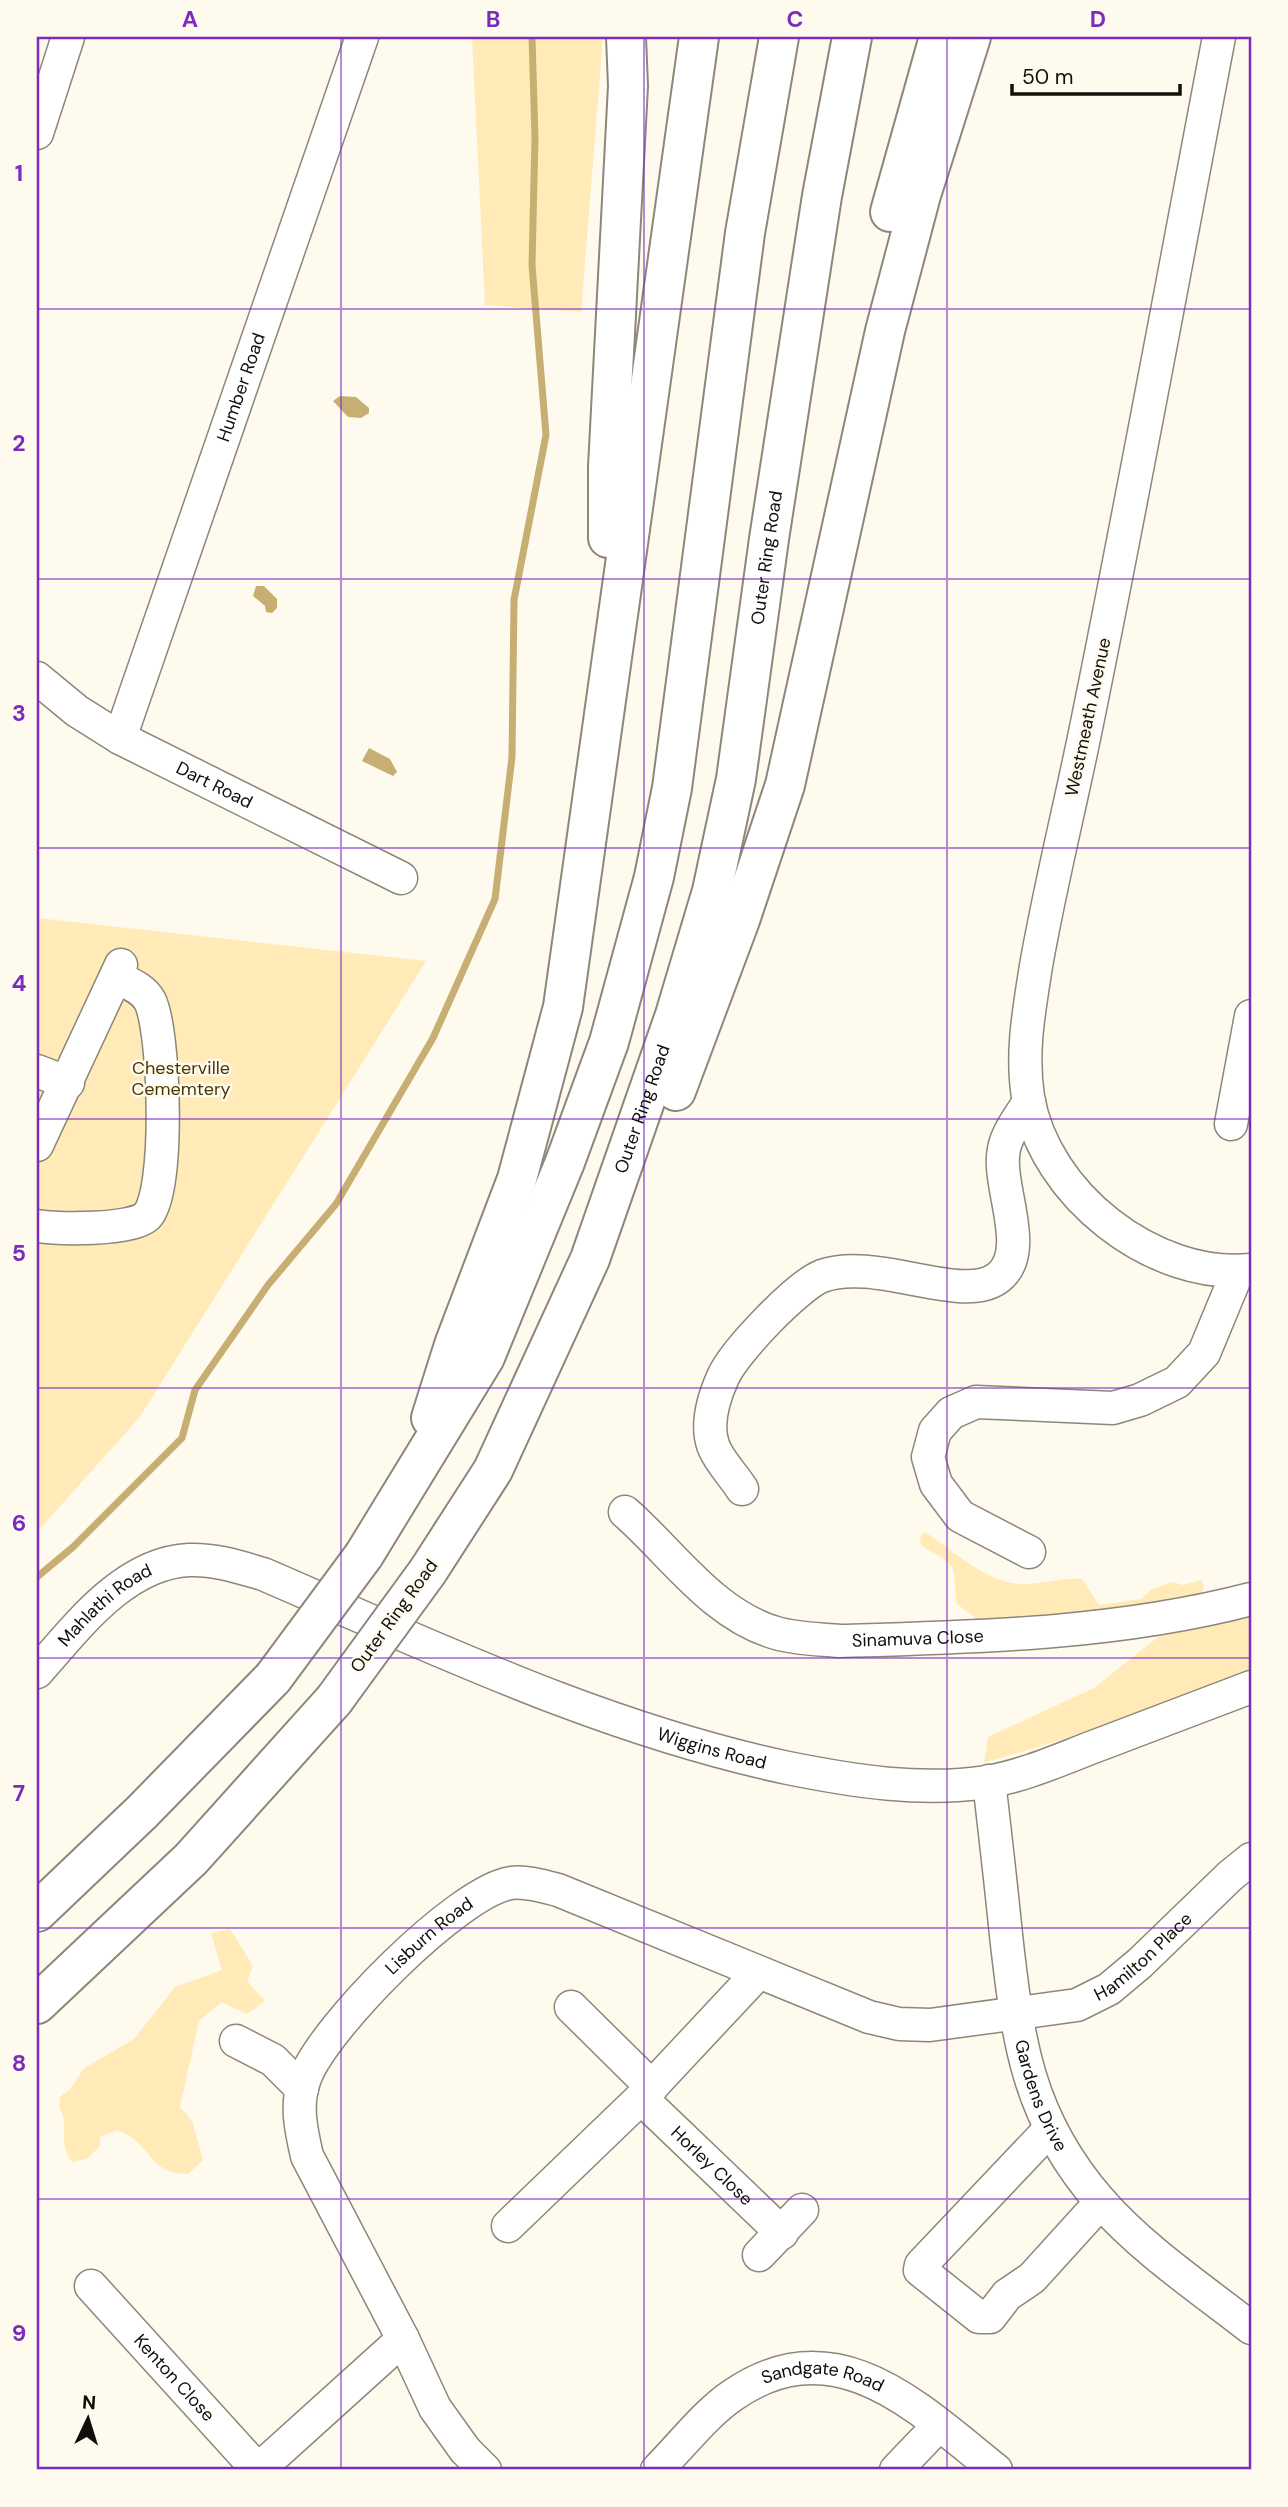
<svg xmlns="http://www.w3.org/2000/svg" width="1288" height="2507" font-family="'DM Sans',sans-serif">
<style>
.green{fill:#ffeab8}
.water{fill:#c7af74}
.lines{fill:none;stroke-linecap:round;stroke-linejoin:round}
.stream{stroke:#c7af74;stroke-width:7}
.minor-casing{stroke:#8c8779;stroke-width:35}
.highway-casing{stroke:#8c8779;stroke-width:42}
.minor{stroke:#fff;stroke-width:32}
.highway{stroke:#fff;stroke-width:38}
.highway-bridge-casing{stroke:#8c8779;stroke-width:42;stroke-linecap:butt}
.highway-bridge{stroke:#fff;stroke-width:38}
.grid{fill:none;stroke:#7b2cbf;stroke-width:2;stroke-opacity:0.55}
.labels{text-anchor:middle;dominant-baseline:central;stroke-width:5;stroke-linejoin:round;paint-order:stroke}
.street-label{font-size:18px;fill:#110f0a;stroke:#fffaee}
.park-label{font-size:18px;fill:#483705;stroke:#fffaee}
.neatline{fill:none;stroke:#7b2cbf;stroke-width:2.5}
.grid-label{font-size:23px;text-anchor:middle;font-weight:bold;fill:#7b2cbf}
</style>
<rect width="100%" height="100%" fill="#fffaee"/>
<g class="green">
<polygon points="472,37 603,37 581,312 485,305"/>
<polygon points="37,918 426,961 139,1418 37,1532"/>
<path d="M925,1532C952,1550 987,1583 1021,1584C1041,1585 1061,1577 1082,1579L1099,1605L1141,1599L1152,1589L1173,1582L1183,1585L1201,1580L1204,1586L1201,1595L1184,1601L986,1626L957,1604C952,1559 959,1568 922,1546L919,1538Z"/>
<polygon points="1251,1614 1251,1668 1121,1722 984,1763 988,1737 1094,1688 1168,1629"/>
<path d="M230,1929L253,1966L247,1981L265,2001L247,2014L222,2002L199,2021L180,2107L192,2121L203,2160L188,2174C148,2175 151,2141 117,2130L100,2137V2146L87,2159L72,2162C56,2140 71,2124 59,2107L60,2097L71,2088L83,2069L134,2039L175,1987L222,1970L211,1933Z"/>
</g>
<g class="water">
<polygon points="340,396 356,397 369,408 369,413 361,418 348,417 333,401"/>
<polygon points="256,586 264,586 277,599 277,608 272,613 266,612 265,606 253,596"/>
<polygon points="369,748 390,759 397,772 393,776 362,761"/>
</g>
<g class="lines">
<polyline class="stream" points="37,1577 73,1547 182,1438 195,1390 268,1285 336,1204 433,1038 495,899 512,757 514,600 546,435 532,265 535,138 532,37"/>
<g class="minor-casing">
<g id="minor">
<path d="M1219,37C1175,267 1133,498 1086,728C1070,807 1050,886 1036,966C1029,1011 1021,1052 1028,1097C1044,1194 1153,1280 1251,1270"/>
<polyline points="37,133 68,37"/>
<path id="s1" d="M37,678L77,711L120,738L401,878"/>
<path id="s2" d="M120,738L362,37"/>
<polyline points="37,1071 68,1083"/>
<polyline points="1231,1124 1251,1016"/>
<polyline points="37,1145 121,965"/>
<path d="M37,1226C58,1229 132,1231 147,1216C170,1193 165,1032 150,1001C143,988 128,983 116,977"/>
<path d="M742,1489C734,1476 718,1460 713,1445C706,1424 714,1397 723,1377C734,1352 797,1286 822,1276C876,1256 964,1306 999,1277C1032,1250 996,1185 1004,1149C1007,1133 1020,1116 1029,1102"/>
<path id="s3" d="M625,1512C672,1553 713,1615 776,1633C796,1639 819,1639 840,1641C978,1637 1117,1634 1251,1599"/>
<polyline points="1029,1552 960,1516 936,1484 928,1457 935,1431 951,1413 976,1402 1113,1408 1140,1400 1177,1382 1204,1353 1238,1271"/>
<path id="s4" d="M37,1672C77,1627 124,1563 189,1560C215,1559 239,1567 263,1574C435,1648 604,1729 788,1768C853,1781 921,1792 987,1782C1023,1776 1059,1760 1093,1747C1146,1727 1198,1707 1251,1687"/>
<path id="s5" d="M989,1781C995,1833 1001,1884 1006,1935C1018,2041 1027,2117 1100,2201C1143,2250 1200,2288 1251,2328"/>
<polyline points="571,2007 652,2087"/>
<polyline points="236,2041 273,2060 302,2089"/>
<path id="s6" d="M641,2098L782,2233"/>
<polyline points="1050,2129 921,2265 920,2270 979,2317 990,2317 1007,2295 1032,2278 1101,2202"/>
<polyline points="508,2226 641,2098 757,1974"/>
<polyline points="759,2255 802,2210"/>
<path id="s7" d="M91,2286L258,2470"/>
<polyline points="258,2470 403,2339"/>
<path id="s8" d="M485,2470L465,2450L435,2408L403,2339L307,2156C301,2130 295,2104 305,2078C323,2028 458,1891 511,1883C526,1881 543,1886 558,1890L869,2017L899,2024L930,2025L1077,2005L1109,1989L1140,1963L1230,1876L1251,1859"/>
<path id="s9" d="M657,2470C681,2446 705,2414 733,2395C836,2324 918,2408 996,2470"/>
<polyline points="896,2470 939,2425"/>
</g>
</g>
<g class="highway-casing">
<g id="highway">
<polyline points="890,212 939,37"/>
<polyline points="608,538 608,467 628,86 626,37"/>
<polyline points="676,1091 740,920 785,785 885,331 921,195 971,37"/>
<polyline points="431,1418 454,1345 517,1179 563,1007 699,37"/>
<polyline points="364,1555 485,1357 565,1162 609,1042 654,877 672,788 745,233 779,37"/>
<path id="s10" d="M428,1571L493,1470L590,1259L675,1015L712,891L736,779L769,539L822,196L852,37"/>
<polyline points="37,1912 142,1812 273,1678"/>
<polyline points="37,2004 191,1859 334,1700"/>
</g>
</g>
<use href="#minor" class="minor"/>
<use href="#highway" class="highway"/>
<g class="highway-bridge-casing">
<g id="highway-bridge">
<polyline points="273,1678 364,1555"/>
<polyline points="334,1700 428,1571"/>
</g>
</g>
<use href="#highway-bridge" class="highway-bridge"/>
</g>
<path class="grid" d="M341,37V2470M644,37V2470M947,37V2470M37,309H1251M37,579H1251M37,848H1251M37,1119H1251M37,1388H1251M37,1658H1251M37,1928H1251M37,2199H1251"/>
<g class="labels">
<g class="street-label">
<text stroke="none"><textPath href="#s2" startOffset="371">Humber Road</textPath></text>
<text stroke="none"><textPath href="#s10" startOffset="1078">Outer Ring Road</textPath></text>
<text transform="translate(1088 717) rotate(-78)">Westmeath Avenue</text>
<text stroke="none"><textPath href="#s1" startOffset="208">Dart Road</textPath></text>
<text stroke="none"><textPath href="#s10" startOffset="511">Outer Ring Road</textPath></text>
<text stroke="none"><textPath href="#s4" startOffset="96">Mahlathi Road</textPath></text>
<text transform="translate(394 1616) rotate(-54)">Outer Ring Road</text>
<text stroke="none"><textPath href="#s3" startOffset="338">Sinamuva Close</textPath></text>
<text stroke="none"><textPath href="#s4" startOffset="752">Wiggins Road</textPath></text>
<text stroke="none"><textPath href="#s8" startOffset="632">Lisburn Road</textPath></text>
<text stroke="none"><textPath href="#s8" startOffset="1407">Hamilton Place</textPath></text>
<text stroke="none"><textPath href="#s5" startOffset="320">Gardens Drive</textPath></text>
<text stroke="none"><textPath href="#s6" startOffset="98">Horley Close</textPath></text>
<text stroke="none"><textPath href="#s7" startOffset="124">Kenton Close</textPath></text>
<text stroke="none"><textPath href="#s9" startOffset="203">Sandgate Road</textPath></text>
</g>
<g class="park-label">
<text x="181" y="1068">Chesterville<tspan x="181" dy="21">Cememtery</tspan></text>
</g>
</g>
<rect width="1288" height="2507" fill="none" stroke="#fffaee" stroke-width="77"/>
<g transform="translate(88 2419) rotate(4)" stroke="#fffaee" stroke-width="5" paint-order="stroke">
<path d="M0-5L12 26L0 18L-12 26Z" fill="#110f0a"/>
<text y="-10" font-size="19" font-weight="bold" text-anchor="middle" fill="#110f0a">N</text>
</g>
<path d="M1012 84v10h168v-10" fill="none" stroke="#110f0a" stroke-width="3.5"/>
<text x="1022" y="84" font-size="21" fill="#110f0a" stroke="#fffaee" stroke-width="5" paint-order="stroke">50 m</text>
<rect x="38" y="38" width="1212" height="2430" class="neatline"/>
<g class="grid-label">
<text x="190" y="27">A</text>
<text x="493" y="27">B</text>
<text x="795" y="27">C</text>
<text x="1098" y="27">D</text>
<text x="19" y="181">1</text>
<text x="19" y="451">2</text>
<text x="19" y="721">3</text>
<text x="19" y="991">4</text>
<text x="19" y="1261">5</text>
<text x="19" y="1531">6</text>
<text x="19" y="1801">7</text>
<text x="19" y="2071">8</text>
<text x="19" y="2341">9</text>
</g>
</svg>
